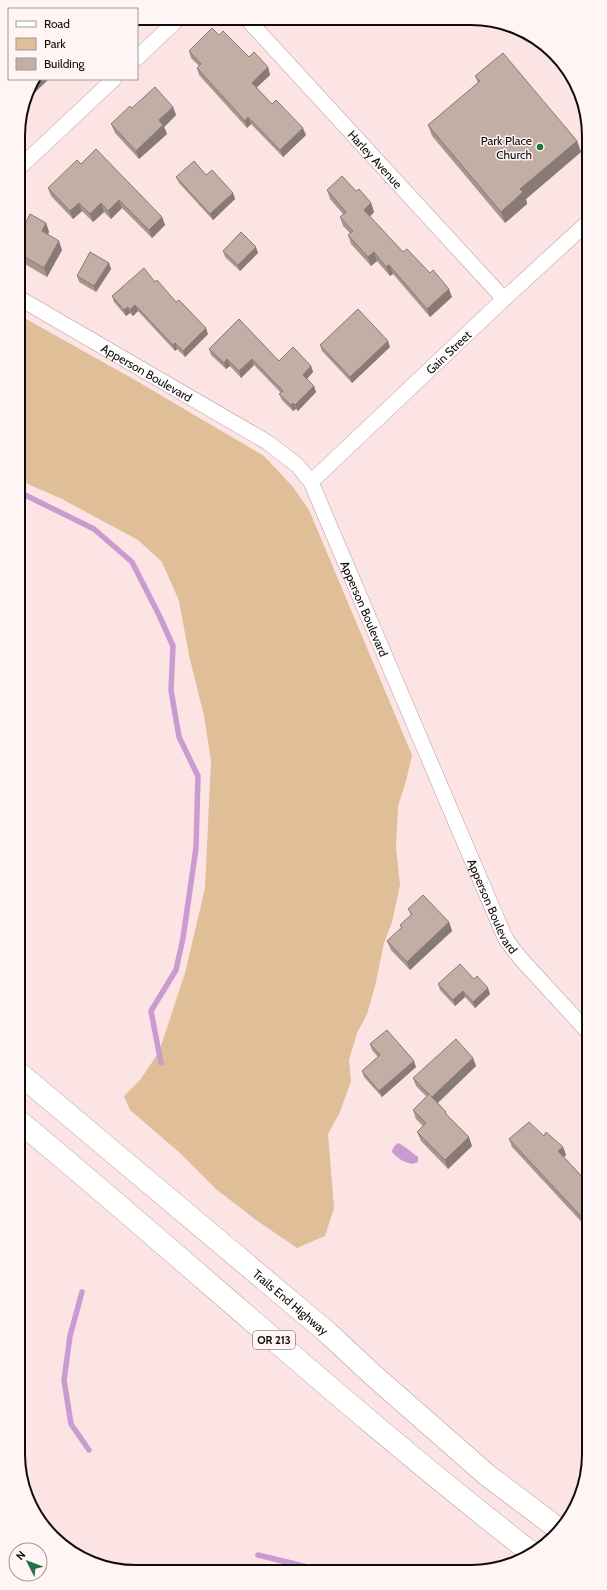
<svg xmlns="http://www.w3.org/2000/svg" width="607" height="1590" font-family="Cabin,sans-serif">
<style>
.green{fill:#dfbe98}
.water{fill:#c99bd0}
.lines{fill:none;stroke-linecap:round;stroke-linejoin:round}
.stream{stroke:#c99bd0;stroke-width:5.5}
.street-casing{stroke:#b39d9d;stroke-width:16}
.highway-casing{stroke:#b39d9d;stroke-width:23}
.street{stroke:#fff;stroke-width:15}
.highway{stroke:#fff;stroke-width:22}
.wall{fill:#a7968e}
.shaded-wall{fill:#887a74}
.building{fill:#c2aea5;stroke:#887a74}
.poi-dot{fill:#237242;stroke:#fff5f5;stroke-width:1.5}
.labels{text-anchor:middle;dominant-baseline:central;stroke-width:3;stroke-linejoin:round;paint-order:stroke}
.shield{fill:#fff5f5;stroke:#595151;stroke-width:1}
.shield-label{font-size:11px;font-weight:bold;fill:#120b0b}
.poi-label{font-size:12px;fill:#120b0b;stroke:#fff5f5;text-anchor:end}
.street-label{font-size:12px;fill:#120b0b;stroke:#fff5f5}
.rim{fill:none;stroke:#120b0b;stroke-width:2}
</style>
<rect width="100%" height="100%" fill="#fce4e4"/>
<polygon class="green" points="19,315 135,380 264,456 293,487 309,510 412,755 406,781 398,806 396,848 400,885 392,922 384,943 375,986 367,1014 357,1033 349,1060 351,1081 340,1112 328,1134 334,1208 325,1236 297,1248 256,1220 216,1189 180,1153 130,1110 124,1096 140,1080 159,1052 185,973 205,888 211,761 204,716 189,655 179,601 162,562 138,540 62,499 30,485 19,478"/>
<path class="water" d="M398,1143C402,1144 414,1154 418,1157V1162L412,1164C404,1162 398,1159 392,1152C393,1147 394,1146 398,1143Z"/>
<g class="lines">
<g class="stream">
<polyline points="19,492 94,529 132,562 159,615 173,646 171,690 179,737 198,776 196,848 183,938 176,970 151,1011 161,1063"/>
<polyline points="82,1292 70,1336 64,1380 71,1424 89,1450"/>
<polyline points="258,1555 320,1570"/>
</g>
<g class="street-casing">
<g id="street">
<path id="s1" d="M247,19L504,299"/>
<polyline points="137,58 179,18"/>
<polyline points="18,169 114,79"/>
<path id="s2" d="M19,298L267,442L297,465L311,482L503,933L507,941L521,959L588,1032"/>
<path id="s3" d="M311,482L504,299L587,223"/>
</g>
</g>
<g class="highway-casing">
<g id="highway">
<path id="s4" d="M20,1074L328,1333L373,1375L487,1475L560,1530"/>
<path d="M20,1122C192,1265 356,1417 533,1554"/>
</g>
</g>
<use href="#street" class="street"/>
<use href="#highway" class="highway"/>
</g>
<g class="wall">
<polygon points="314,19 325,19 319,24"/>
<polygon points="219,35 249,57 268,67 270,75 256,88 272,104 306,135 283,157 251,124 247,128 199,75 197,68 199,66 191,58 189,51"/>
<polygon points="475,76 577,141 581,152 526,199 527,204 505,223 432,136 428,125 478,83"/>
<polygon points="173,107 176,115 164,127 167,134 139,159 115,133 111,124 132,108"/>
<polygon points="81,164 162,217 165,225 152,238 122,208 111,219 104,212 93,222 82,211 73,219 51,196 48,188"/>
<polygon points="206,175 233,193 235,199 213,220 179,183 176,177"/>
<polygon points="327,190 356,191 371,203 374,212 370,217 403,252 452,297 430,317 393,274 390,276 377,261 371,266 351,244 348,235 350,233 343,226 340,217 343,214 330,199"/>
<polygon points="18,217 26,222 46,223 49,232 48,234 62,250 47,277 18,260"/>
<polygon points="223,251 258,253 240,271 225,257"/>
<polygon points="109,263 111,269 96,292 79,282 77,276"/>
<polygon points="155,282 208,334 185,357 177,349 175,351 138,311 133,316 130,313 126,316 114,302 112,296"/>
<polygon points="320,345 390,347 352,383 322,351"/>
<polygon points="209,349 311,366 313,372 307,379 314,386 316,392 298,411 296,409 293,411 282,400 279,394 281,393 254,365 241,378 230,366 226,369 211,355"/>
<polygon points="408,909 449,922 452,931 410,970 391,950 387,941 401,928 400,925 411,915"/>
<polygon points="474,979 490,994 475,1008 465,997 455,1006 440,990 438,984"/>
<polygon points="370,1044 416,1067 382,1097 364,1077 362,1071 378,1057 372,1050"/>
<polygon points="473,1058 476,1066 438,1103 446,1112 447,1115 472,1146 448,1169 421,1141 417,1132 423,1126 416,1119 413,1110 427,1097 416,1086 413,1078"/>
<polygon points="544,1136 563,1147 566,1155 564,1157 588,1183 588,1229 512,1147 509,1139"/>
</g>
<g class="shaded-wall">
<polygon points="317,19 325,19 319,24"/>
<polygon points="268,67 270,75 254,90 252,83"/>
<polygon points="39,79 49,79 26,101 29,88"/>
<polygon points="173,107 176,115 164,127 167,134 139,159 136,151 159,120"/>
<polygon points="248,117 251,124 247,128 245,121"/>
<polygon points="303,128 306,135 283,157 280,150"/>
<polygon points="577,141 581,152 526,199 527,204 505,223 501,212 520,189"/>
<polygon points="233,193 235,199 213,220 210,214"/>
<polygon points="119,200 122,208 111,219 108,211"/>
<polygon points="79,203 82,211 73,219 70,211"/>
<polygon points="101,203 104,212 93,222 90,214"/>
<polygon points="371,203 374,212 367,219 364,210"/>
<polygon points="162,217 165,225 152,238 149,230"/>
<polygon points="46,223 49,232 45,240 42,231"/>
<polygon points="59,241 62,250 47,277 44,268"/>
<polygon points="256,247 258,253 240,271 238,265"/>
<polygon points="374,252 377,261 371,266 368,257"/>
<polygon points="109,263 111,269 96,292 94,286"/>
<polygon points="389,265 393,274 390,276 386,267"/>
<polygon points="449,289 452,297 430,317 427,309"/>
<polygon points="135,305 138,311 133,316 130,310"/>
<polygon points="128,307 130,313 126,316 124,310"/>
<polygon points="206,328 208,334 185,357 183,351"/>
<polygon points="388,341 390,347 352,383 350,377"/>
<polygon points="175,343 177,349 175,351 173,345"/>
<polygon points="227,359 230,366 226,369 224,363"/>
<polygon points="252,359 254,365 241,378 239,371"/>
<polygon points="311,366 313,372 305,381 303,375"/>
<polygon points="314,386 316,392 298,411 295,405"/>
<polygon points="293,403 296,409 293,411 291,405"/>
<polygon points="449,922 452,931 410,970 407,962"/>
<polygon points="488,988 490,994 475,1008 473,1002"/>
<polygon points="463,991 465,997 455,1006 453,1000"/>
<polygon points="473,1058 476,1066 435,1105 432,1097"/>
<polygon points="414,1061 416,1067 382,1097 379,1091"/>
<polygon points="469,1137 472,1146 448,1169 445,1160"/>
<polygon points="563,1147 566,1155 561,1159 558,1151"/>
</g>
<g class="building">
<polygon points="212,28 219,35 223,31 249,57 254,52 268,67 252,83 272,104 276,100 303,128 280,150 248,117 245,121 197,68 201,64 189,51"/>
<polygon points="503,53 577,141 520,189 523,192 501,212 428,125 480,81 475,76"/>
<polygon points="34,79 39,79 29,88 30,84"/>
<polygon points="155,87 173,107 159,120 163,125 136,151 111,124 130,106 132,108"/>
<polygon points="96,149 162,217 149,230 119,200 108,211 101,203 90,214 79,203 70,211 48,188 77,160 81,164"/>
<polygon points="194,161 206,175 212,170 233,193 210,214 176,177"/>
<polygon points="342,176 356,191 359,189 371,203 364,210 403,252 407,249 430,273 433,270 449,289 427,309 389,265 386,267 374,252 368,257 348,235 353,231 340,217 346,212 327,190"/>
<polygon points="30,214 46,223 42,231 59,241 44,268 18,253 18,217 26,222"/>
<polygon points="241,232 256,247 238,265 223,251"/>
<polygon points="90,252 109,263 94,286 77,276"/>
<polygon points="144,268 155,282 157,280 176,302 179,300 206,328 183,351 175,343 173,345 135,305 130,310 128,307 124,310 112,296"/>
<polygon points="358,309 388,341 350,377 320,345"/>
<polygon points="239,319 279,361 293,347 311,366 303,375 314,386 295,405 293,403 291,405 279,394 283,391 252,359 239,371 227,359 224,363 209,349"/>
<polygon points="423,895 449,922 407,962 387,941 402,927 400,925 412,914 408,909"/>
<polygon points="460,964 474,979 477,976 488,988 473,1002 463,991 453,1000 438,984"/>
<polygon points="387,1030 414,1061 379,1091 362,1071 380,1055 370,1044"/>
<polygon points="456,1039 473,1058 432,1097 413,1078"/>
<polygon points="429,1094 446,1112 445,1113 469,1137 445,1160 417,1132 426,1123 413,1110"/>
<polygon points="529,1122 544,1136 546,1132 563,1147 558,1151 588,1183 588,1224 509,1139"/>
</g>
<circle class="poi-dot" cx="540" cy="147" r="4"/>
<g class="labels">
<rect class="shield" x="253" y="1331" width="42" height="18" rx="3"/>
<g class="shield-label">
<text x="274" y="1340">OR 213</text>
</g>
<g class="poi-label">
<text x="532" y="140">Park Place<tspan x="532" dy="14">Church</tspan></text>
</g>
<g class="street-label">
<text stroke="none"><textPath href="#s1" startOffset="190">Harley Avenue</textPath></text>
<text stroke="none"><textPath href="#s3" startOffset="189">Gain Street</textPath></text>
<text stroke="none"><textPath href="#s2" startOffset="148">Apperson Boulevard</textPath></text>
<text stroke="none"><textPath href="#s2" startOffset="484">Apperson Boulevard</textPath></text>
<text stroke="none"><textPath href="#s2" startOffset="808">Apperson Boulevard</textPath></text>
<text stroke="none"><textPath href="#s4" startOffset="354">Trails End Highway</textPath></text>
</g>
</g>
<path d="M0 0H607V1590H0ZM136 25H471A111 111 0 0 1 582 136V1454A111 111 0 0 1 471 1565H136A111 111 0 0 1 25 1454V136A111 111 0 0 1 136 25Z" fill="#fff5f5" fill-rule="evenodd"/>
<path class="rim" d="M136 25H471A111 111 0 0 1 582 136V1454A111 111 0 0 1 471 1565H136A111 111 0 0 1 25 1454V136A111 111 0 0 1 136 25Z"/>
<rect x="8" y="8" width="130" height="72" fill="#fff5f5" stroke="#a09797"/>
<rect x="16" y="21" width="20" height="6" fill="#ffffff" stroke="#a09797"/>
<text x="44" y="28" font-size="12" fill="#120b0b">Road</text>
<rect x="16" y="38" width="20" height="12" fill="#dfbe98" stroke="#a09797"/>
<text x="44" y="48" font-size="12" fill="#120b0b">Park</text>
<rect x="16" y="58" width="20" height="12" fill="#c2aea5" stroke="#a09797"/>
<text x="44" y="68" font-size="12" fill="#120b0b">Building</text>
<g transform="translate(28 1562) rotate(312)"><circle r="19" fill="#fff5f5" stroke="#a09797"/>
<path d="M0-3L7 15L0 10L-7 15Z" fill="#237242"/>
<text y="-6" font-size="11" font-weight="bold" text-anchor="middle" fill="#120b0b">N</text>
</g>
</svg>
